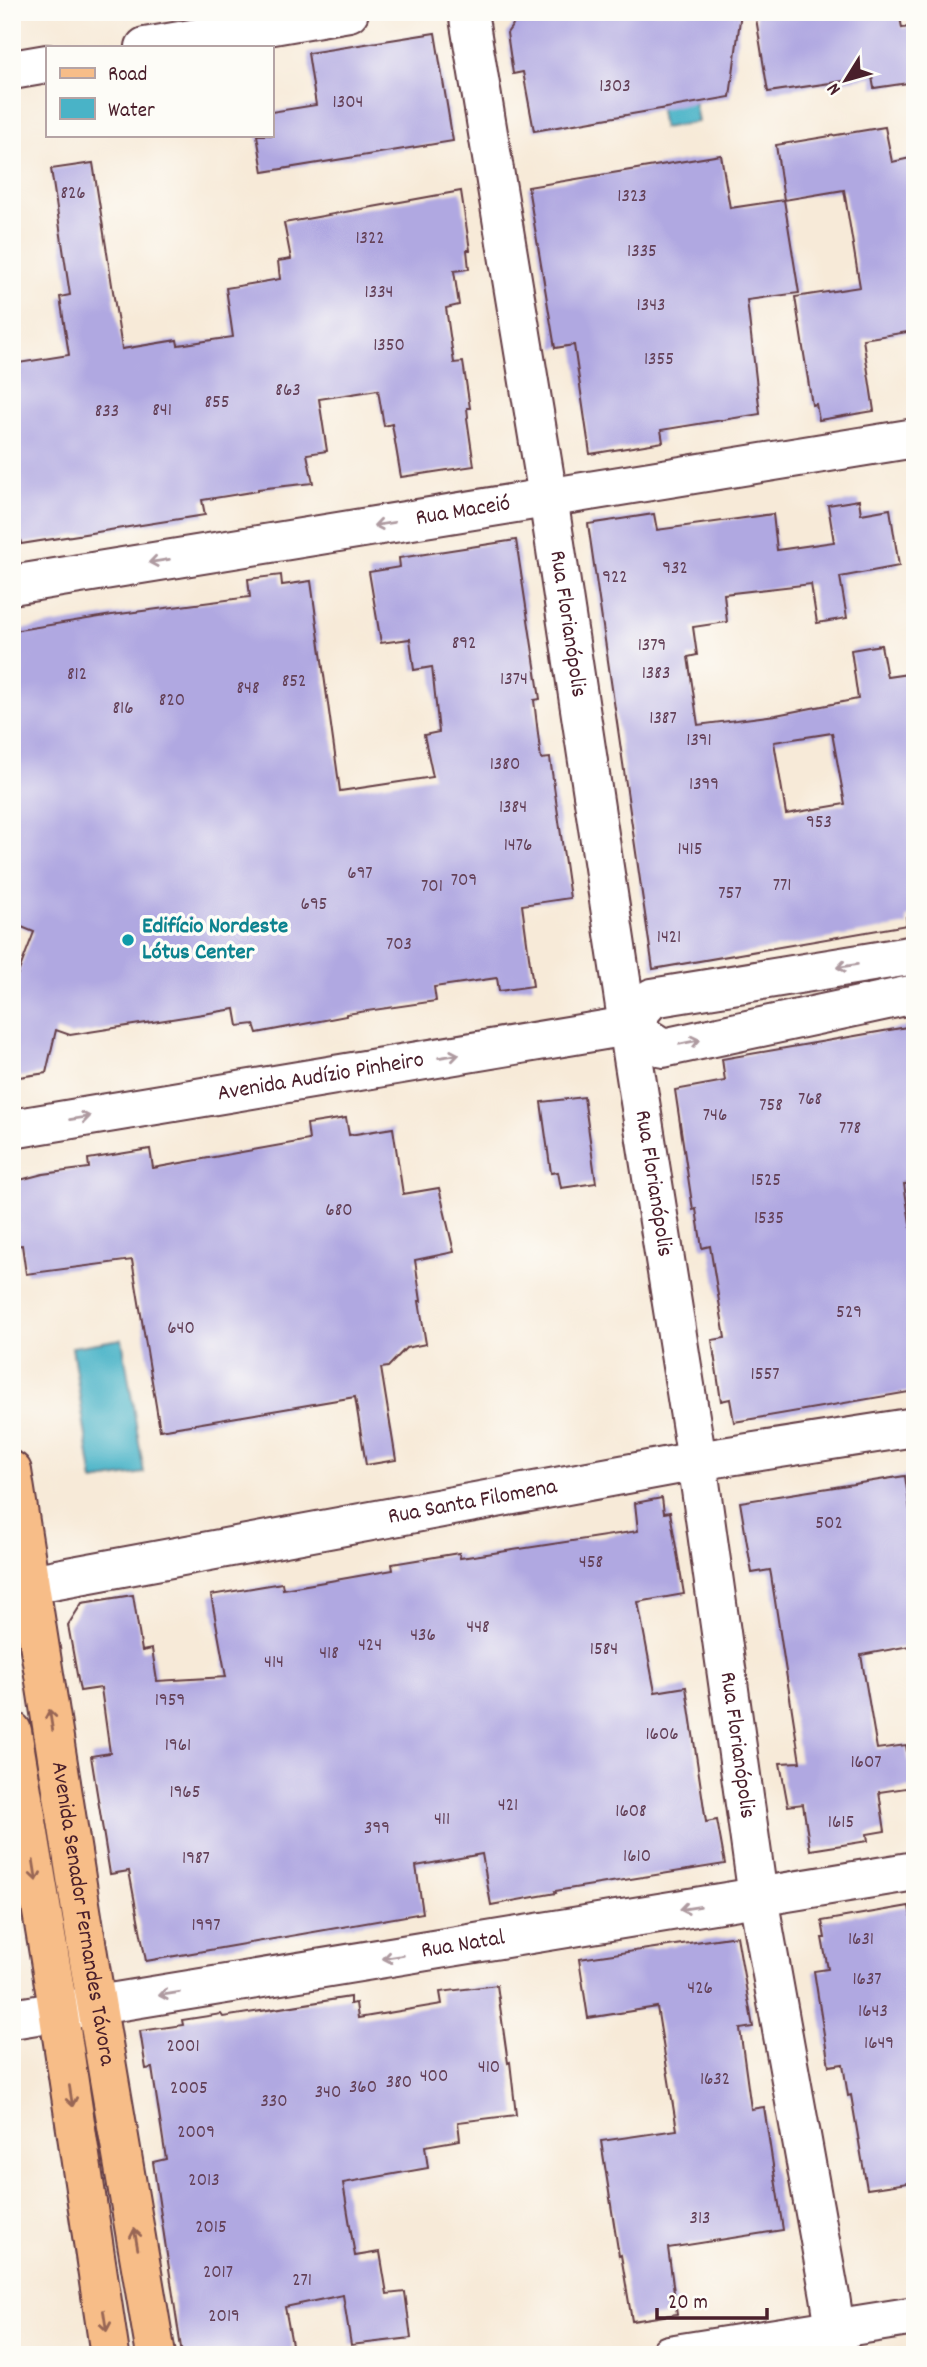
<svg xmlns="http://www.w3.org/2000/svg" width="927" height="2367" font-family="Dekko,sans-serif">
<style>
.water{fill:#49b3c7;stroke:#4a6979;stroke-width:2}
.building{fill:#b0a8e1;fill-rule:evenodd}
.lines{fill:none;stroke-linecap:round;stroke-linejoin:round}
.minor-casing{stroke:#643d45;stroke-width:42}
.major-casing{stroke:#643d45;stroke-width:42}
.minor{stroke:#fff;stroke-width:38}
.major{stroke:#f7bd88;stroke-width:38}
.oneway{stroke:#ae9aa0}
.oneway2{stroke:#986655}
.culture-dot{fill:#0f9aa8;stroke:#fdfcf7;stroke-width:2.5}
.labels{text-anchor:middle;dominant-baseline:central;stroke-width:7;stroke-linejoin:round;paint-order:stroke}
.number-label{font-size:19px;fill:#644158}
.street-label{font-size:23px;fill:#4a1f2b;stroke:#fdfcf7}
.culture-label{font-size:23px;font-weight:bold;fill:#0d838f;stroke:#fdfcf7;text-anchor:start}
</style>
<rect width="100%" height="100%" fill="#fdfcf7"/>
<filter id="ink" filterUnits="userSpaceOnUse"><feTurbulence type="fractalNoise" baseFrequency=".0143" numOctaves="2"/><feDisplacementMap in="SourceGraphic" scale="14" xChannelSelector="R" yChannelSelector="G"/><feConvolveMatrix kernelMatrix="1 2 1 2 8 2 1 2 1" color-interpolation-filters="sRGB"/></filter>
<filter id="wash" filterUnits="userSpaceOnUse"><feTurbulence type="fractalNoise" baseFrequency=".00686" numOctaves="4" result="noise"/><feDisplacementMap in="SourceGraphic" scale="28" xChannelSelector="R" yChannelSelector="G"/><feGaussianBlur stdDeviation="1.57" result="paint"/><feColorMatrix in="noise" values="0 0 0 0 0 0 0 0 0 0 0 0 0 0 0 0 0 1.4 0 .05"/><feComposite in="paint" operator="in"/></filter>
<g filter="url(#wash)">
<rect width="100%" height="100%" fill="#f7ead8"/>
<g class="water">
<polygon points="694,100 698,122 663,128 659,105"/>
<polygon points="122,1339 144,1473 93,1481 72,1347"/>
</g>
<g id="blocks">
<g class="building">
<polygon points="560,12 741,12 730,97 534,131 523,72 513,74 507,33 517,19"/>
<polygon points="755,12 899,12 902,28 915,26 915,82 874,88 872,77 768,92"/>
<polygon points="435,33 453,141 263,172 257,135 271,135 271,112 316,105 308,53"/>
<polygon points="885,127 892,162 915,157 915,313 911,315 914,331 863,339 874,411 819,420 816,404 812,405 795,297 860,287 844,190 784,200 799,293 747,300 760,414 661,430 663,442 590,454 574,345 555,348 528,187 721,155 730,208 784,200 776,145"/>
<polygon points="93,163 122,349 177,340 178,345 233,337 226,288 280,279 278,261 291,259 284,223 461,191 470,250 467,250 469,269 454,271 459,305 446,308 454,363 463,362 470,408 467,408 468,417 467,418 474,466 401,477 392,424 384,426 378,390 319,399 327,451 307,454 313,483 258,489 258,491 202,500 205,515 21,544 12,484 12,364 69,355 60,297 70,295 51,169"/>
<path d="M859,500L861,514L890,509L899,566L840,577L847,618L817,623L811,584L724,594L727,622L693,627L697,655L688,657L698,725L776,715L858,699L851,650L881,645L887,677L915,673V915L906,917L907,925L653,969L588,524L654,514L657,530L773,514L777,550L834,542L828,505ZM832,733L845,804L786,814L774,742Z"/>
<polygon points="516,540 540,699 534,700 541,759 550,758 570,898 522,905 533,986 499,991 497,978 434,987 436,1001 346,1014 346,1016 257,1033 254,1024 238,1026 235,1009 70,1035 56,1030 46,1073 12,1078 12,989 34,932 12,923 12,712 20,711 12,664 12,631 112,615 250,597 248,579 281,575 282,585 311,581 340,791 433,777 424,735 439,732 432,667 414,670 410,639 381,643 369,572 400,567 399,558"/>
<polygon points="907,1027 910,1045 915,1044 915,1183 904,1184 915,1256 915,1391 734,1422 730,1399 721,1401 712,1340 725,1338 710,1246 702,1248 696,1209 693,1210 675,1090 725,1081 722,1059"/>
<polygon points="584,1097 596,1183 561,1188 558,1172 551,1173 541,1102"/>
<polygon points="346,1118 349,1135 393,1128 403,1194 439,1188 454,1252 415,1260 421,1301 419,1301 426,1344 406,1348 388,1367 381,1368 396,1460 366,1465 355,1397 160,1430 132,1260 26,1274 22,1245 12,1246 12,1182 43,1174 89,1168 88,1159 150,1149 153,1168 309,1140 307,1124"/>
<polygon points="905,1476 915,1545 915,1645 861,1655 877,1749 906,1745 913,1787 879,1792 885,1831 867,1834 868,1841 810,1850 803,1804 788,1806 780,1763 800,1762 771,1575 770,1570 752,1573 740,1502"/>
<polygon points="662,1498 664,1513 670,1512 684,1594 638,1602 655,1692 686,1687 706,1822 717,1820 725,1864 555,1891 556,1893 491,1905 482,1854 416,1866 423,1913 146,1961 129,1871 110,1874 91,1756 110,1753 101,1688 80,1691 68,1625 82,1603 133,1595 142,1651 152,1649 157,1681 226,1677 211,1595 282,1583 283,1589 330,1581 393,1570 392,1564 459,1553 460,1558 638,1531 635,1503"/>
<polygon points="909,1906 911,1917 915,1916 915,2182 867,2189 851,2095 848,2096 843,2064 829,2066 814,1971 828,1969 822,1938 825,1938 822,1921"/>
<polygon points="737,1936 753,2027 740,2029 751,2109 764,2107 783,2230 668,2248 677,2314 632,2321 621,2255 619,2256 601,2141 677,2130 657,2007 588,2018 579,1959"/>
<polygon points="497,1985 508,2063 510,2062 516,2115 458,2122 460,2140 425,2146 428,2168 343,2183 355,2256 380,2252 387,2294 405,2292 411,2338 351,2345 343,2295 285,2307 294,2355 182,2355 153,2162 166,2159 152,2068 146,2069 140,2031 183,2025 182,2020 221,2014 223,2017 350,1997 350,2004 356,2003 358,2018 442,2004 440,1992"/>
</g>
</g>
</g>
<g filter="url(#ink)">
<use href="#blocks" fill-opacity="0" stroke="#643d45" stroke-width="2"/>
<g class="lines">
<g class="minor-casing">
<g id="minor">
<path id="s1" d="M468,12L548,497L628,1026L697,1461L758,1897L830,2296L839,2355"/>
<polyline points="145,47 349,12"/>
<polyline points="12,70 47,64"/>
<path id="s2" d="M12,585L915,438"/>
<polyline points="628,1026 663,1048 915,994"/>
<path id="s3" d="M12,1129L628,1026L652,998L915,955"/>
<path id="s4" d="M30,1584L697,1461L915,1427"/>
<path id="s5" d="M12,2019L915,1871"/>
<polyline points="669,2355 915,2316"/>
</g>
</g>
<g class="major-casing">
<g id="major">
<path id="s6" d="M12,1471L90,1967L156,2355"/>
<polyline points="12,1731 56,1996 110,2355"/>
</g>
</g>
<use href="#minor" class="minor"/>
<use href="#major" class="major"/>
</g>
<defs><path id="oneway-shaft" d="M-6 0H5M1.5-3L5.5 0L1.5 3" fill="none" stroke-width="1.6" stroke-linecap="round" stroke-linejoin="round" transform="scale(1.75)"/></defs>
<g class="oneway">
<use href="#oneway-shaft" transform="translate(384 524) rotate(171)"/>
<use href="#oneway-shaft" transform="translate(159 561) rotate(171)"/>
<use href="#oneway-shaft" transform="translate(847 966) rotate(171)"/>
<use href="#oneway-shaft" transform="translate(690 1042) rotate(-12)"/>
<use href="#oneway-shaft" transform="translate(449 1056) rotate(-9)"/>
<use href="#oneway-shaft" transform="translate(80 1118) rotate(-9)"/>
<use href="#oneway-shaft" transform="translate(690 1908) rotate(171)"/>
<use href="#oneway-shaft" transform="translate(393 1957) rotate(171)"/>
<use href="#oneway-shaft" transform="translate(169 1994) rotate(171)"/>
</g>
<g class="oneway2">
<use href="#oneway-shaft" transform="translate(51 1720) rotate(-99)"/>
<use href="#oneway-shaft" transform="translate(35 1871) rotate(81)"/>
<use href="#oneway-shaft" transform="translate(71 2096) rotate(81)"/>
<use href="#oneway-shaft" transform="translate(136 2239) rotate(-100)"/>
<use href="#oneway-shaft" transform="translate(105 2321) rotate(81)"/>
</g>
</g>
<circle class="culture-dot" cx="128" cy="940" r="7"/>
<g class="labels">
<g class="number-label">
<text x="615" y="87">1303</text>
<text x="348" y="103">1304</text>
<text x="73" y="194">826</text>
<text x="632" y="197">1323</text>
<text x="370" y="239">1322</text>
<text x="642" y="252">1335</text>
<text x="379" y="293">1334</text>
<text x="651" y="306">1343</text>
<text x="389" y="346">1350</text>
<text x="659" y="360">1355</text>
<text x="288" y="391">863</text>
<text x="217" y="403">855</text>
<text x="162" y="411">841</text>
<text x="107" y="412">833</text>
<text x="675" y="569">932</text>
<text x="615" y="578">922</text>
<text x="464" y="644">892</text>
<text x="652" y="646">1379</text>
<text x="656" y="674">1383</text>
<text x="77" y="675">812</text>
<text x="514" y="680">1374</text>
<text x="294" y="682">852</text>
<text x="248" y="689">848</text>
<text x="172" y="701">820</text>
<text x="123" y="709">816</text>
<text x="663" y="719">1387</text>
<text x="699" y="741">1391</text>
<text x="505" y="765">1380</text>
<text x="704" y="785">1399</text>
<text x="513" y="808">1384</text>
<text x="819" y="823">953</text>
<text x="518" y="846">1476</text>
<text x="690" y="850">1415</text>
<text x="360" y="874">697</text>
<text x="464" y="881">709</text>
<text x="782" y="886">771</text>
<text x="432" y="887">701</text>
<text x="730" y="894">757</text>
<text x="314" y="905">695</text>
<text x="669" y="938">1421</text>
<text x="399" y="945">703</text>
<text x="810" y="1100">768</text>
<text x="771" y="1106">758</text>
<text x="715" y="1116">746</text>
<text x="850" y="1129">778</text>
<text x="766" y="1181">1525</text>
<text x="339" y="1211">680</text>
<text x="769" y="1219">1535</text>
<text x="849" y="1313">529</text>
<text x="181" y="1329">640</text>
<text x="765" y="1375">1557</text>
<text x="829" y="1524">502</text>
<text x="591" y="1563">458</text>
<text x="478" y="1628">448</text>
<text x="423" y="1636">436</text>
<text x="370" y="1646">424</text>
<text x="604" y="1650">1584</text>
<text x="329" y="1654">418</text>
<text x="274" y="1663">414</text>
<text x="170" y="1701">1959</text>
<text x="662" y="1735">1606</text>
<text x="178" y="1746">1961</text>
<text x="866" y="1763">1607</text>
<text x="185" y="1793">1965</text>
<text x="508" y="1806">421</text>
<text x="631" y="1812">1608</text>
<text x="442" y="1820">411</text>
<text x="841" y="1823">1615</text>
<text x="377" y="1829">399</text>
<text x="637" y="1857">1610</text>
<text x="196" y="1859">1987</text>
<text x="206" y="1926">1997</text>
<text x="861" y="1940">1631</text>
<text x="867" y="1980">1637</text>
<text x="700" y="1989">426</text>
<text x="873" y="2012">1643</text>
<text x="879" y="2044">1649</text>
<text x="183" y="2047">2001</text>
<text x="489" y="2068">410</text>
<text x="434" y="2077">400</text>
<text x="715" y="2080">1632</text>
<text x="399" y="2083">380</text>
<text x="363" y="2088">360</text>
<text x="189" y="2089">2005</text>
<text x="328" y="2093">340</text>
<text x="274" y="2102">330</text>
<text x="196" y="2133">2009</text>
<text x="204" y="2181">2013</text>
<text x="700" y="2219">313</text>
<text x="211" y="2228">2015</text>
<text x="218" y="2273">2017</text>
<text x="302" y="2281">271</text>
<text x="224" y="2317">2019</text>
</g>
<g class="street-label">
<text stroke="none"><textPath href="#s2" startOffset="457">Rua Maceió</textPath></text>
<text stroke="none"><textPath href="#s1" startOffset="620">Rua Florianópolis</textPath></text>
<text stroke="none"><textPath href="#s3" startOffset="313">Avenida Audízio Pinheiro</textPath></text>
<text stroke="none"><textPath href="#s1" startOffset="1186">Rua Florianópolis</textPath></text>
<text stroke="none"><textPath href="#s4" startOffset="450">Rua Santa Filomena</textPath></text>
<text stroke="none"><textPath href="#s1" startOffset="1754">Rua Florianópolis</textPath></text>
<text stroke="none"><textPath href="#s6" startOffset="448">Avenida Senador Fernandes Távora</textPath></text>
<text stroke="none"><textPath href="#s5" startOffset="457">Rua Natal</textPath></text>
</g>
<g class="culture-label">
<text x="142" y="927">Edifício Nordeste<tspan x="142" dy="26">Lótus Center</tspan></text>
</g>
</g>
<rect width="927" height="2367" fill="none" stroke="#fdfcf7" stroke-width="42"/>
<rect x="46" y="46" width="228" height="91" fill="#fdfcf7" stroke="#b5a4a5" stroke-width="2"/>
<rect x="60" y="68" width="35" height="10" fill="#f7bd88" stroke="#b5a4a5" stroke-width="2"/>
<text x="108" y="80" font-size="21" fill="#4a1f2b">Road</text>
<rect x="60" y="98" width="35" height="21" fill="#49b3c7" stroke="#b5a4a5" stroke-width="2"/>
<text x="108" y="116" font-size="21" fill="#4a1f2b">Water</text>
<g transform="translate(846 80) rotate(233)" stroke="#fdfcf7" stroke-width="5" paint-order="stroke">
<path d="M0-5L12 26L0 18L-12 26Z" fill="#4a1f2b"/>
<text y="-10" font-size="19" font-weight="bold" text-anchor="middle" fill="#4a1f2b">N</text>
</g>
<path d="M657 2308v10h110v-10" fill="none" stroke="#4a1f2b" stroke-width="3.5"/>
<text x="668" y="2308" font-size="21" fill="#4a1f2b" stroke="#fdfcf7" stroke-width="5" paint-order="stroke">20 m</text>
</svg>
